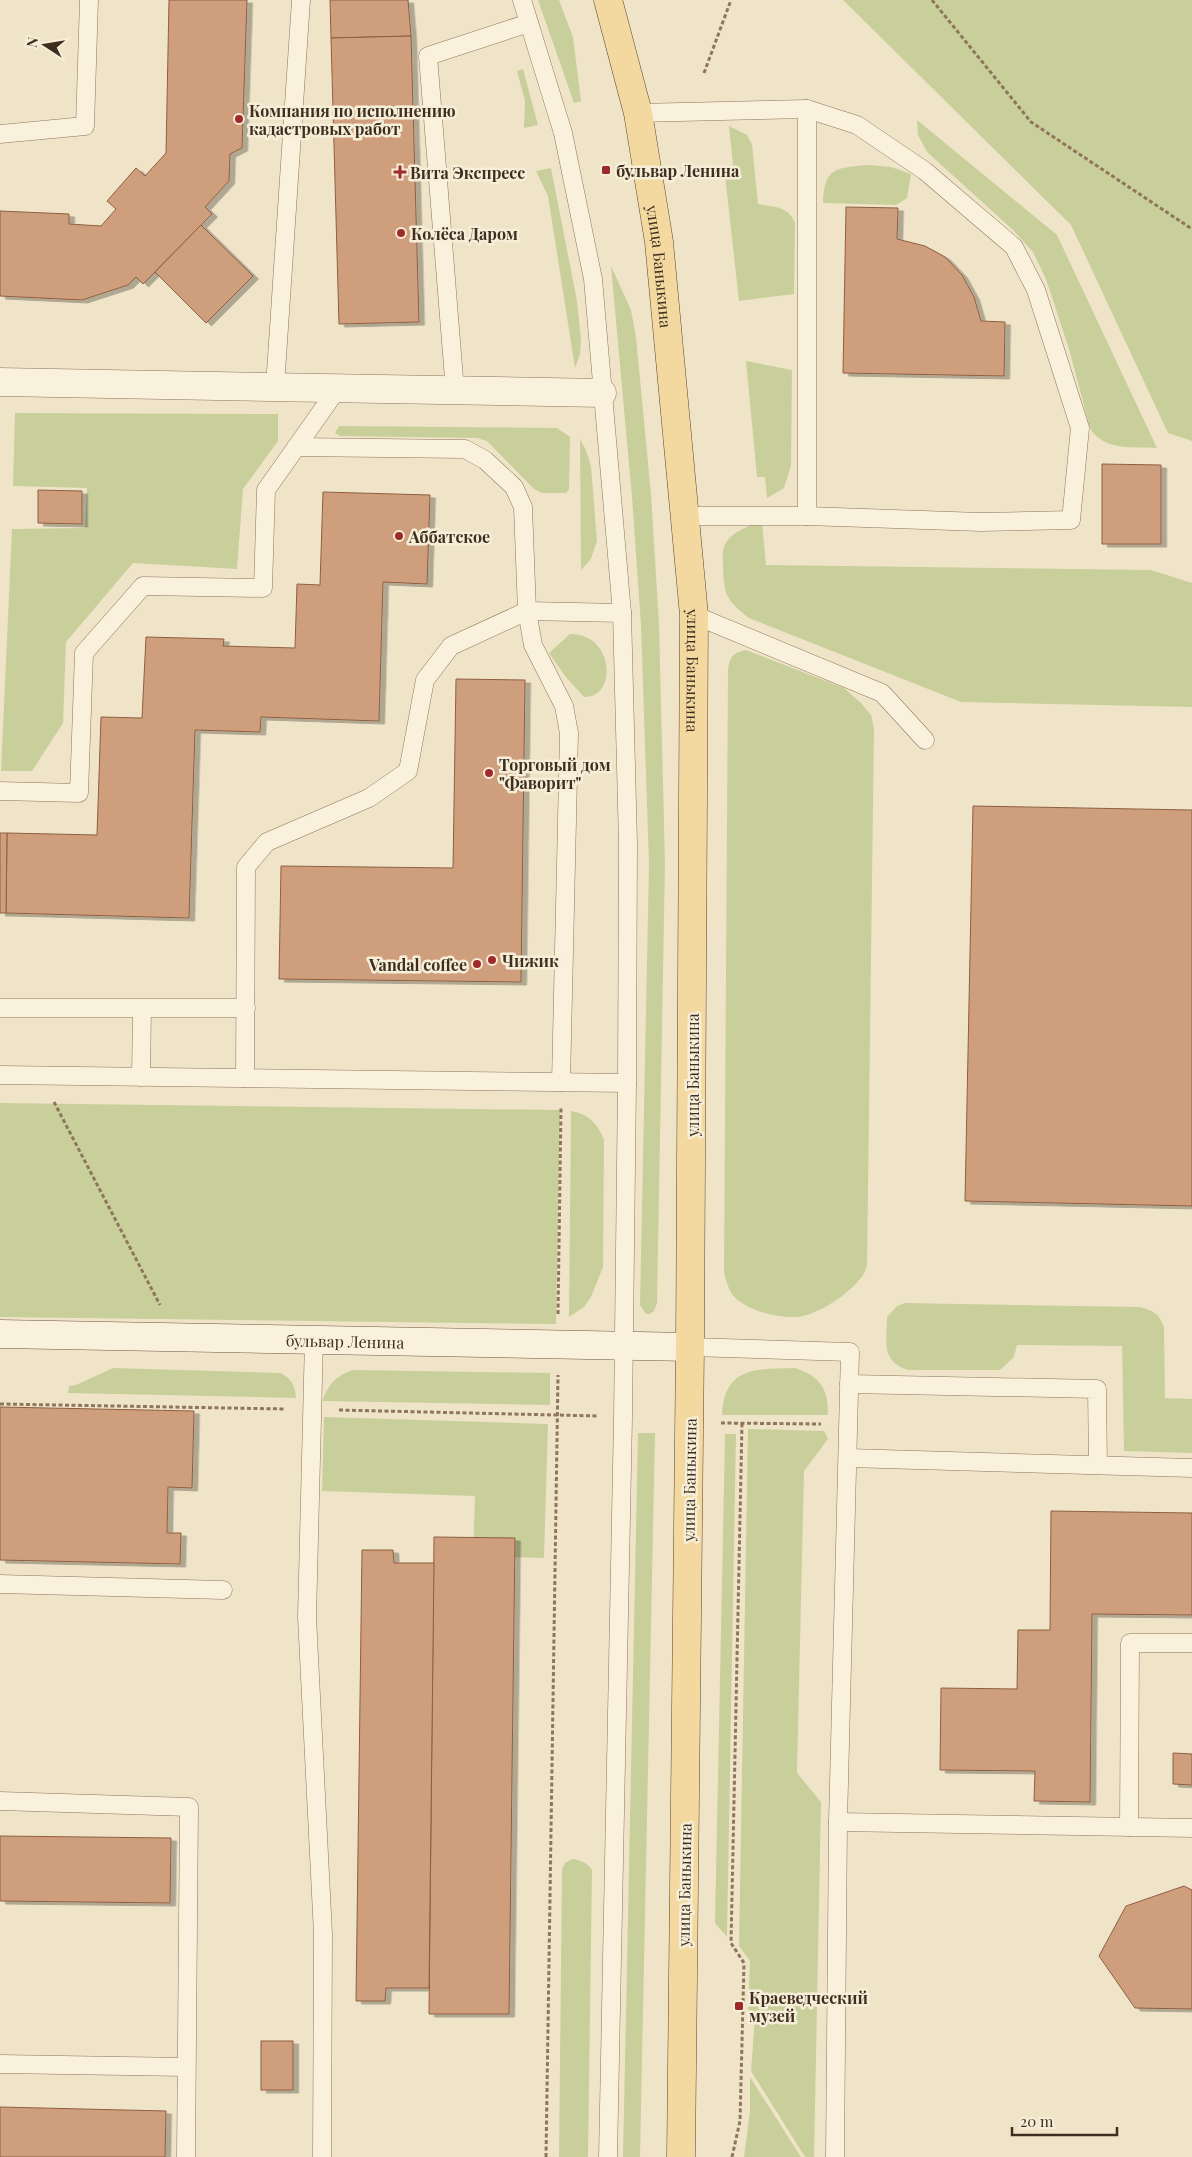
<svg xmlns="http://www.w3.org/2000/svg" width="1192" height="2157" font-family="'Playfair Display',serif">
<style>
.green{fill:#c9cf9b}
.building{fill:#cf9f7d;stroke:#8d5f41;filter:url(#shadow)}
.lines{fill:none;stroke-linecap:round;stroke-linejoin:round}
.lane-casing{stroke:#8d765c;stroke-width:19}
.street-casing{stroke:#8d765c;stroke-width:29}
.secondary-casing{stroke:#6f573f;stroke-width:29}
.primary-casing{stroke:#5b4430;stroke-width:29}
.path{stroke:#8d765c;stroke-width:3;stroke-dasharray:4 2.5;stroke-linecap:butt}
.lane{stroke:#faf1dc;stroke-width:18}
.street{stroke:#faf1dc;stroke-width:28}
.secondary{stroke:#faf1dc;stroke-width:28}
.primary{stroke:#f3d9a0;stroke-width:28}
.poi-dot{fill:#9e2a2b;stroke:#f7eed8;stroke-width:2}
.labels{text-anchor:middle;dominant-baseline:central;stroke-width:5;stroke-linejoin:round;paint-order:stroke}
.poi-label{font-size:16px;font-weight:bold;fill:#3d2e20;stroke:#f7eed8;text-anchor:start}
.street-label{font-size:16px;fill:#3d2e20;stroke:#f7eed8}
</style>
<defs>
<filter id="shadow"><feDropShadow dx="5.5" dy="3" stdDeviation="0" flood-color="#0004"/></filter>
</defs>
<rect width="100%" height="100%" fill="#f0e4c8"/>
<g class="green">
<polygon points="538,0 559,0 573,37 581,101 574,103"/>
<polygon points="843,0 1192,0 1192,441 1168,433 1071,225"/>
<polygon points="523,69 538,125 524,128 525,101 517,71"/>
<path d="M917,120L1057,235L1157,448C1134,447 1103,451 1090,428L1069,349L1046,279L1033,252L1013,230L927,152L918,135Z"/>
<path d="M729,126L747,135L752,144L758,204C774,207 789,206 795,223L794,294L739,301L724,166L733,165Z"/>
<path d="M868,165L891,167L911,174L907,198L896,205L823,203C824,167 836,168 868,165Z"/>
<polygon points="551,168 577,301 581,339 580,354 575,368 548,196 536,171"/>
<polygon points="611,266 631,310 636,337 651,494 659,624 665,863 657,1303 654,1311 650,1314 646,1314 640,1305 649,864 641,625 632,497"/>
<polygon points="746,361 792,370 791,466 784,488 767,498 765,477 757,477"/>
<polygon points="15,413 278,414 278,441 243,489 237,569 133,563 66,642 63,723 32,771 1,771 12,529 85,528 87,488 13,486"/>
<polygon points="339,426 557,428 570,437 569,489 566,493 542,493 534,489 487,441 477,438 340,436 335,433"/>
<polygon points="580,439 586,450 591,466 597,541 591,559 581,570"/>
<path d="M762,522L766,565L1151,570L1192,583V707L961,702L749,618C726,600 724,595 723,566C723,561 722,555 723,550C727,533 747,526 762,522Z"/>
<path d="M570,634C614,633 618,698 584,697L565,676L549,653Z"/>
<path d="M746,650L844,688L861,703L871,715L874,729L867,1266C865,1270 864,1276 860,1279C847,1295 823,1311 803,1316C783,1320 744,1311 732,1294C728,1288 726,1280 724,1273L728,670C730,657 732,653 746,650Z"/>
<polygon points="0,1103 560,1110 556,1324 0,1317"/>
<path d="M571,1111C589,1114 598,1124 604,1140L603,1267L591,1297L584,1307L569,1317Z"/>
<path d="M905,1303L1139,1307C1152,1310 1159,1313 1164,1327L1165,1398L1192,1399V1453L1124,1451L1122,1346L1017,1345L1014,1357L1000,1370H908C880,1360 887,1342 887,1317L897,1306Z"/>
<path d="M113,1368L281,1373C292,1380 295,1385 296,1398L68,1393L69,1386L76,1385Z"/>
<path d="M795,1368C821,1377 828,1388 828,1415H722C724,1366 757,1369 795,1368Z"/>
<path d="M353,1370L550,1373V1405L322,1401C329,1384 335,1376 353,1370Z"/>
<polygon points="324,1417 548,1424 544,1558 473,1556 475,1496 322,1491"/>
<polygon points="748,1429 824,1431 828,1439 804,1471 797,1773 821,1802 814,2157 805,2157 751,2071 755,2017 748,2016 750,1961 739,1946"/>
<polygon points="638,1433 655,1433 640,2157 623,2157"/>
<polygon points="725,1434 736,1434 727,1937 715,1923"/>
<path d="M572,1859C581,1860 587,1863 592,1870L588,2157H559L562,1869L565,1863Z"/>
<polygon points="750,2077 801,2157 744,2157 750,2111"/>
</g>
<g class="building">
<polygon points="169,0 247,0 242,148 230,154 229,181 205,207 212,214 143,284 136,277 128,285 82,300 0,296 0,211 69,214 69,224 101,226 116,209 107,201 136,168 145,176 166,153"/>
<polygon points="330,0 408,0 411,36 331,38"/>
<polygon points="411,36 419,322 339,324 331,38"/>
<polygon points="846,207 898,208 897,239 925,246 945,257 962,275 974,297 981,321 1005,322 1004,376 843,373"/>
<polygon points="201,225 253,276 206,323 155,272"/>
<polygon points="1102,464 1161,465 1161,544 1102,544"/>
<polygon points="38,490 82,491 82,524 38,523"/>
<polygon points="323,492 430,495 427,584 383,582 379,721 261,717 260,732 195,730 189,918 6,913 7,833 97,835 101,717 142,718 146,637 224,639 223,646 295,648 297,584 320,585"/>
<polygon points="456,679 525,680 521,982 279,979 281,866 453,868"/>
<polygon points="973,806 1192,810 1192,1206 965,1201"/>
<polygon points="0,833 7,833 6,913 0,913"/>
<polygon points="0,1407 194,1411 192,1488 168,1487 167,1533 181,1533 180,1564 0,1560"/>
<polygon points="1051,1511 1192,1513 1192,1615 1092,1614 1090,1802 1034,1801 1035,1771 940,1770 941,1688 1017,1689 1018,1630 1050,1630"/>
<polygon points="434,1537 515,1538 509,2014 429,2014"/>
<polygon points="362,1550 393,1550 394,1563 434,1563 429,1988 386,1988 385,2001 356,2001"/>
<polygon points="1173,1753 1192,1754 1192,1785 1173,1784"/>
<polygon points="0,1836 171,1838 170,1903 0,1901"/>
<polygon points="1184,1886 1192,1890 1192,2009 1135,2008 1099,1956 1126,1906"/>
<rect x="261" y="2041" width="32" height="49"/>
<polygon points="0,2107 166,2111 165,2157 0,2157"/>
</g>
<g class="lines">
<g class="lane-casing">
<g id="lane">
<polyline points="522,0 563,133 593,279 622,613 628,843 627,1083 623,1418 608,2157"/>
<polyline points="807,109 857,125 925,171 1014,247 1036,290 1080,428 1071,520 981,522 807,516"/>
<polyline points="638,113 807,109 807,516 686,516"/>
<polyline points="0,134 85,126 89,0"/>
<polyline points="275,387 301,0"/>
<polyline points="455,391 428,56 529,23"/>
<polyline points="296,447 465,449 485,460 514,487 523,507 527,611 533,645 564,706 569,733 561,1082"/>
<polyline points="694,615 882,693 925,740"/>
<polyline points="0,791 79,793 84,653 143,586 263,588 266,490 338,388"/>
<polyline points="0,1008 246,1008"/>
<polyline points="0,1075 627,1083"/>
<polyline points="141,1077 142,1009"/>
<polyline points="245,1078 246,867 267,842 369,798 408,771 425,680 451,646 527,611 622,613"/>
<polyline points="314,1340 307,1617 323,1934 322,2157"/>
<polyline points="690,1347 850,1352 838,1822 835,2157"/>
<polyline points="849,1384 1097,1389 1098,1465"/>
<polyline points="848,1458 1192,1468"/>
<polyline points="0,1584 223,1590"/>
<polyline points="0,1801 189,1807 186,2157"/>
<polyline points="838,1822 1192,1828"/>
<polyline points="1129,1827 1130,1643 1192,1643"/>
<polyline points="0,2064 186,2067"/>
</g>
</g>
<g class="street-casing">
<polyline id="street" points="0,382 602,393"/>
</g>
<g class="secondary-casing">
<g id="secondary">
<path id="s1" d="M0,1334L690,1347"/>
</g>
</g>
<g class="primary-casing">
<g id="primary">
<path id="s2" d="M608,0L638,113L659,242L694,615L690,1347L681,2157"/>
</g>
</g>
<g class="path">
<polyline points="932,0 1031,122 1192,229"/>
<polyline points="704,73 731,0"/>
<polyline points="54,1102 160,1305"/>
<polyline points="558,1314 561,1108"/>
<polyline points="0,1404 285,1409"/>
<polyline points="339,1410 598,1416"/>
<polyline points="721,1423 821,1424"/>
<polyline points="546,2157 558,1375"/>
<polyline points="732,2157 740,2121 744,1963 731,1943 742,1423"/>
</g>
<use href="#lane" class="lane"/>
<use href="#street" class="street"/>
<use href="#secondary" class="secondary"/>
<use href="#primary" class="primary"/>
</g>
<g class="poi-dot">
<circle cx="239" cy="119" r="5"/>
<rect x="601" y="165" width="10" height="10" rx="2.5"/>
<path d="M397.5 164.5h5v5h5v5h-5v5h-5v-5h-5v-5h5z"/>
<circle cx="401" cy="233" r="5"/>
<circle cx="399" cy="536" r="5"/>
<circle cx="489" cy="773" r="5"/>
<circle cx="492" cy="960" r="5"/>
<circle cx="477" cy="964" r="5"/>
<rect x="734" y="2001" width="10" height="10" rx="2.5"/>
</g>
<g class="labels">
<g class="poi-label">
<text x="249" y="110">Компания по исполнению<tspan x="249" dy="18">кадастровых работ</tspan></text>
<text x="616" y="170">бульвар Ленина</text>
<text x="410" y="172">Вита Экспресс</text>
<text x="411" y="233">Колёса Даром</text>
<text x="409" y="536">Аббатское</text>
<text x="499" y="764">Торговый дом<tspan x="499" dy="18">"Фаворит"</tspan></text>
<text x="502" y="960">Чижик</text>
<text x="467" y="964" text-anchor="end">Vandal coffee</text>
<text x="749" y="1997">Краеведческий<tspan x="749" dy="18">музей</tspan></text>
</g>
<g class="street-label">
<text stroke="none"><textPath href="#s2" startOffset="272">улица Баныкина</textPath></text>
<text stroke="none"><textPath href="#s2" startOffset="678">улица Баныкина</textPath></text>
<text transform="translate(692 1075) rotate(-90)">улица Баныкина</text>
<text stroke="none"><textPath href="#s1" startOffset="345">бульвар Ленина</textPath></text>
<text transform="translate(689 1480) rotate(-89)">улица Баныкина</text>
<text transform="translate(684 1885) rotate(-89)">улица Баныкина</text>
</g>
</g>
<g transform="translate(45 45) rotate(282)" stroke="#f7eed8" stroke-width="4" paint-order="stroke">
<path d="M0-4L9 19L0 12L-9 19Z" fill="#3d2e20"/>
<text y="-8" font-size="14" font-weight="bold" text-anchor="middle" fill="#3d2e20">N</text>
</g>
<path d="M1012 2127v8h105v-8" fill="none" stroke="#3d2e20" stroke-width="2.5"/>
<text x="1020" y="2127" font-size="15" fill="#3d2e20" stroke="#f7eed8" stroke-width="4" paint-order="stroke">20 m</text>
</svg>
